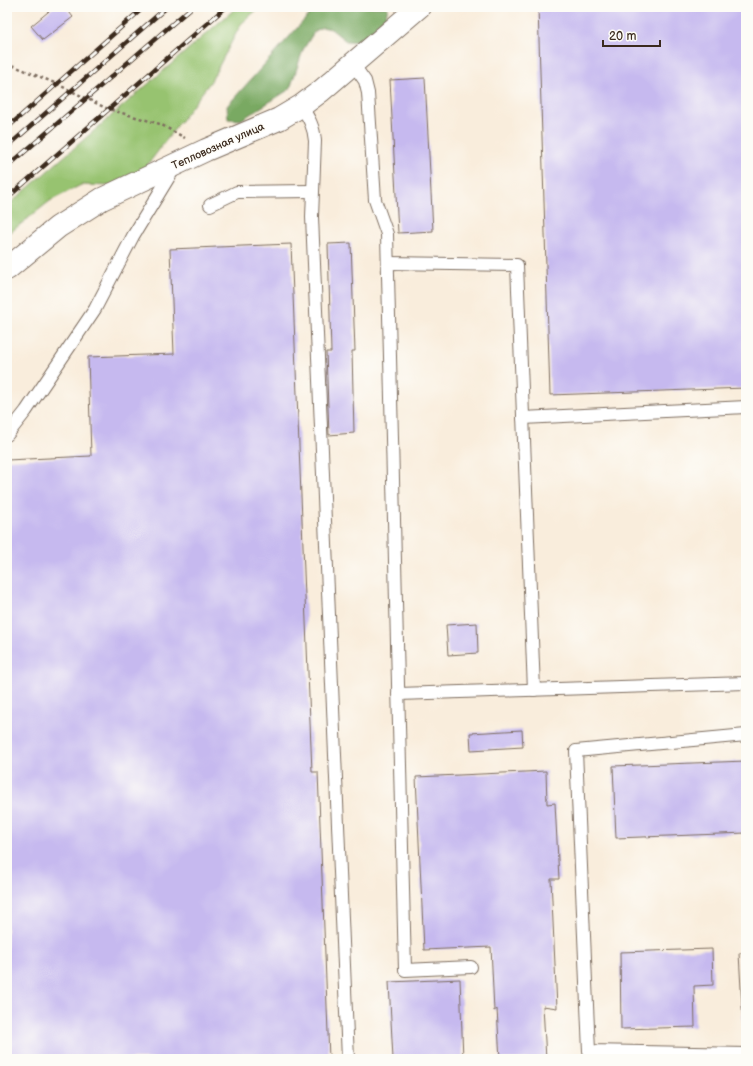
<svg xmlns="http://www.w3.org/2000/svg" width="753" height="1066" font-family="'Balsamiq Sans',sans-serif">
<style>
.green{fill:#97c370;stroke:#697647}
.forest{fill:#79a962;stroke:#5a6a40}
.building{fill:#c6b9ef}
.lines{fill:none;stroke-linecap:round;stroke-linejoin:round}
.lane-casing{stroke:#7e6e60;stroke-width:14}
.street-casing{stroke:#7e6e60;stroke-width:24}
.path{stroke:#7e6e60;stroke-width:2.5;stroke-dasharray:3 3;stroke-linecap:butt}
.lane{stroke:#fff;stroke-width:12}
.street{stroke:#fff;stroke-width:22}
.rail-casing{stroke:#3b2a1e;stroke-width:4.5}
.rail{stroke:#fdfcf7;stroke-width:3;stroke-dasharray:9;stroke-linecap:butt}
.labels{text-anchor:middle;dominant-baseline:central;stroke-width:3;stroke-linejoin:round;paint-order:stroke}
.street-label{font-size:11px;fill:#3b2a1e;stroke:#fdfcf7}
</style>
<rect width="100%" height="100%" fill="#fdfcf7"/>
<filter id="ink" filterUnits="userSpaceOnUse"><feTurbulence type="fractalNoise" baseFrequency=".025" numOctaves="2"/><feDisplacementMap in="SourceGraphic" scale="8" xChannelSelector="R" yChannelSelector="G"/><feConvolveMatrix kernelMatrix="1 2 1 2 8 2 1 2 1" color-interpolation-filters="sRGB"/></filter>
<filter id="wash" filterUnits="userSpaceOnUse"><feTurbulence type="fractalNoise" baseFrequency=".012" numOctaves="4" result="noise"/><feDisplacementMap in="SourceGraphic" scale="16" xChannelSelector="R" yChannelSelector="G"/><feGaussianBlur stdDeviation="0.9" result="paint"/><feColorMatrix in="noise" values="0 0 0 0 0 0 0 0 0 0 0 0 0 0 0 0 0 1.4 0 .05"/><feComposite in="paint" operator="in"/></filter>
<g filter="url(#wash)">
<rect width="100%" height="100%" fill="#f9eddc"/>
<polygon class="green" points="237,7 260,7 241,24 211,81 143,171 112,186 81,185 50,201 7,235 7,206"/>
<polygon class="forest" points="316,7 388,7 386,16 362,42 346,41 331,29 322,27 314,32 303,50 290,89 241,120 228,119 227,106"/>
<g id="blocks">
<g class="building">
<polygon points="54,7 65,7 73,17 43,40 31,26"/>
<polygon points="538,7 746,7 746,388 550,395"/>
<polygon points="425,78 433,231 398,233 390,80"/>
<polygon points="351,243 355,351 352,351 354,433 329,435 326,352 331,352 328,244"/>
<polygon points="291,244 312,772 318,772 329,1059 7,1059 7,460 91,456 88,357 174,354 170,249"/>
<polygon points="477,623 478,653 448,655 446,625"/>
<polygon points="522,730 523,747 471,750 470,733"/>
<polygon points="746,761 746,833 616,838 613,766"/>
<polygon points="546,771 547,804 555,803 559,879 551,879 557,1008 543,1006 546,1059 500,1059 497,1009 494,1011 491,947 424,950 416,777"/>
<polygon points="712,949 713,985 694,986 695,1027 621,1029 620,952"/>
<polygon points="739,953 746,953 746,1025 743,1025"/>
<polygon points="460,979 463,1059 393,1059 389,982"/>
</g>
</g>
</g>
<g filter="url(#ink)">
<use href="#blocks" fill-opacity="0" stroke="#7e6e60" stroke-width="1"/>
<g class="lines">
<g class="lane-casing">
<g id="lane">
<polyline points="353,64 365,81 368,93 375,200 387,234 405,970 471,967"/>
<path d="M301,106C309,118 314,127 315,141L312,217L348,1059"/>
<polyline points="210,205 237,192 312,191"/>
<polyline points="388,263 517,265 534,690"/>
<polyline points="523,418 746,407"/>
<polyline points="7,435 26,411 95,309 133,236 175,167"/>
<polyline points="398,694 746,683"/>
<polyline points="746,735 576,751 589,1051 746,1054"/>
</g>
</g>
<g class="street-casing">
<polyline id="street" points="7,269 58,227 102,199 206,150 279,119 301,106 321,91 419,7"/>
</g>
<polyline class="path" points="7,63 57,84 108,109 160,124 185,138"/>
<use href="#lane" class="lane"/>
<use href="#street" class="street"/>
<g class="rail-casing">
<g id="rail">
<polyline points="7,128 144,7"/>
<polyline points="7,147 167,7"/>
<polyline points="7,167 192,7"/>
<polyline points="7,198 226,7"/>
</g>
</g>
<use href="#rail" class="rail"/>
</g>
</g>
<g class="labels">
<g class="street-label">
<text transform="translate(218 146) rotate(-24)">Тепловозная улица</text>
</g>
</g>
<rect width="753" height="1066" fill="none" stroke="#fdfcf7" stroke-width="24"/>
<path d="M603 40v6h57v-6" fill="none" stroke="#3b2a1e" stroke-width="2"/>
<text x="609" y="40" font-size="12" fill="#3b2a1e" stroke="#fdfcf7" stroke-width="3" paint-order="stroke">20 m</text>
</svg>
